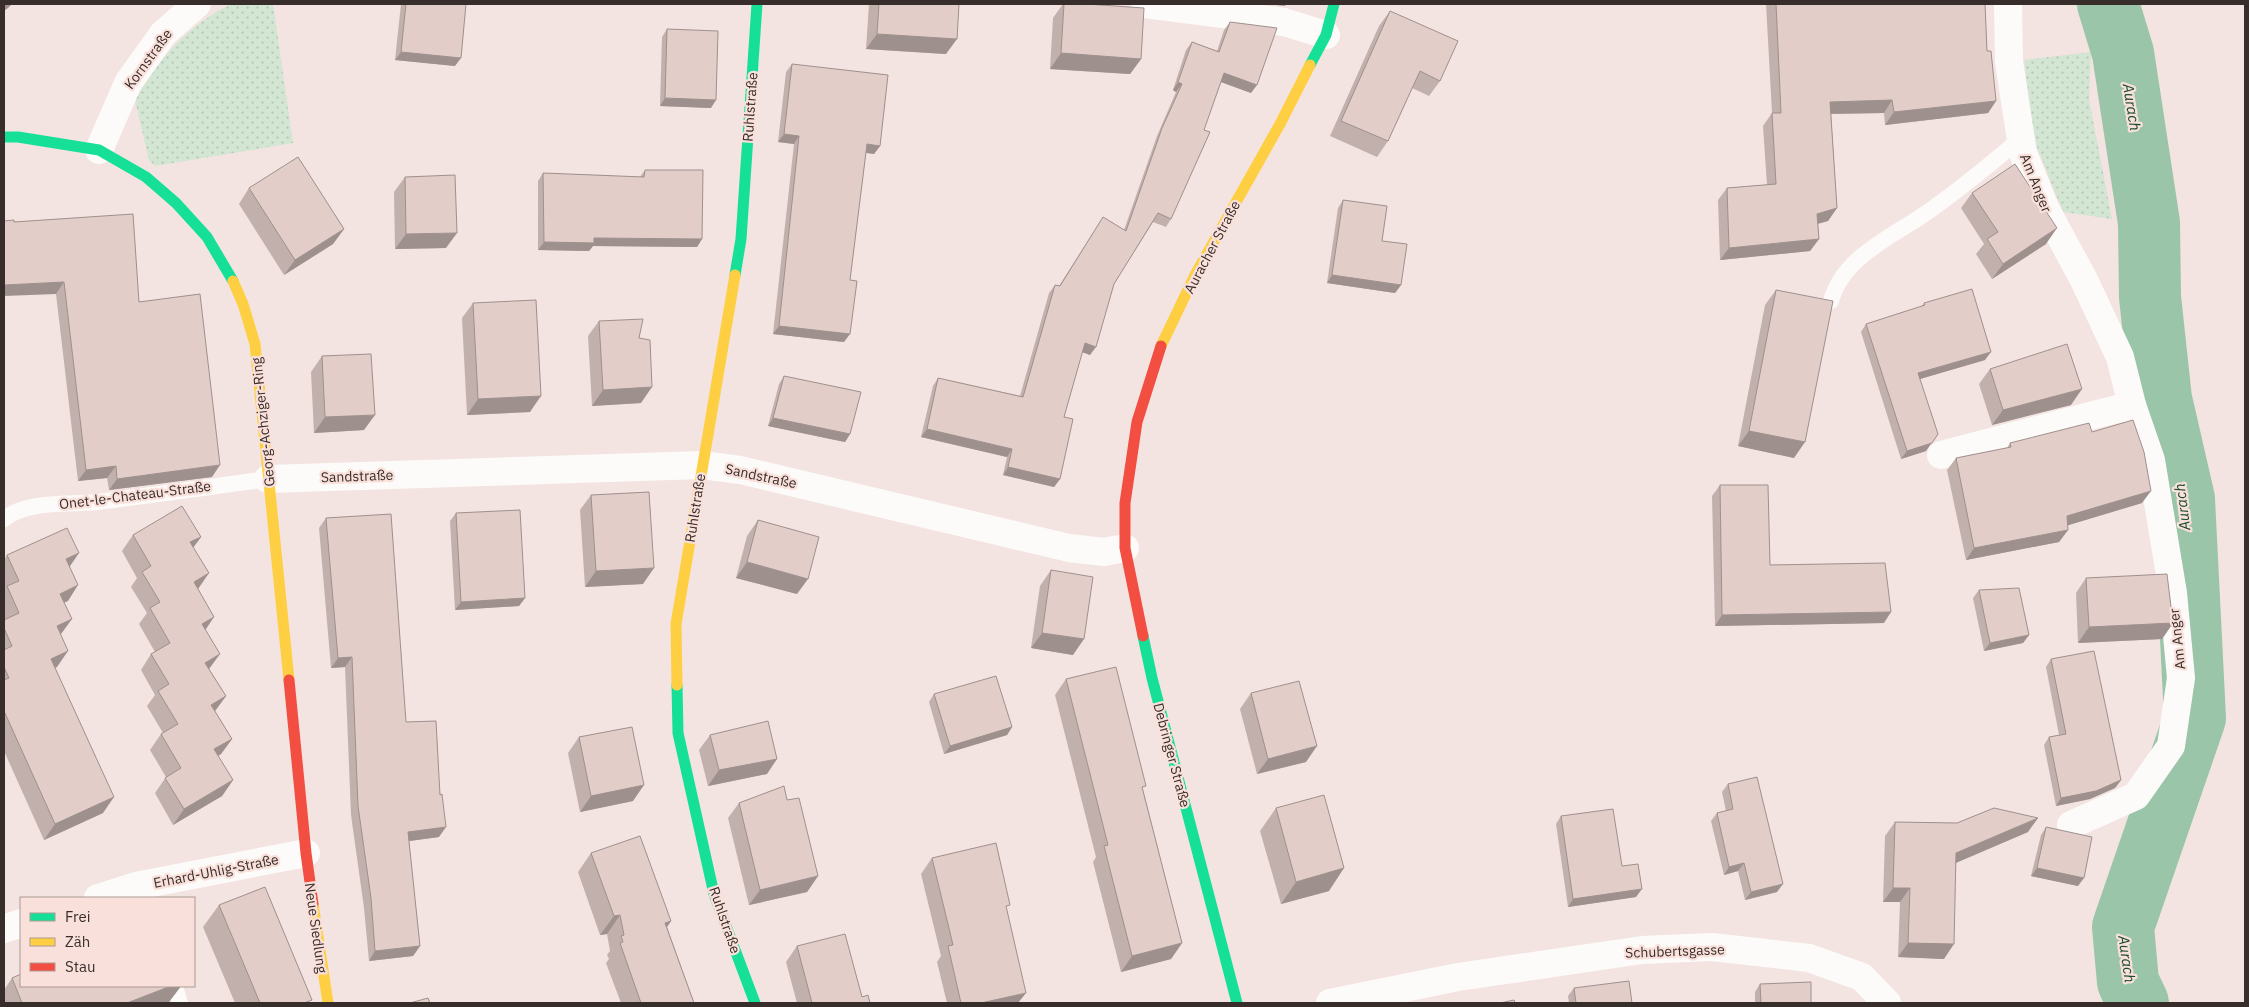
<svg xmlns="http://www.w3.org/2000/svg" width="2249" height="1007" font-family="'IBM Plex Sans',sans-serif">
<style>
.park{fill:url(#park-dots)}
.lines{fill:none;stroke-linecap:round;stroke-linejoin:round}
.river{stroke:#9ac5a8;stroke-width:62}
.lane{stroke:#fdfbfa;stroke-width:16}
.street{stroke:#fdfbfa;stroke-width:28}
.fast{stroke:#16e098;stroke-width:11}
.slow{stroke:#ffcf43;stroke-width:11}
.jam{stroke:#f24e42;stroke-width:11}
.wall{fill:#c2b0ad}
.shaded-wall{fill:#9e908d}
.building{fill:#e2cdc9;stroke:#9e908d}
.labels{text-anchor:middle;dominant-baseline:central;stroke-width:4.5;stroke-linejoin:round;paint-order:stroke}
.street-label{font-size:14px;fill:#372e2b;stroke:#fae0da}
.water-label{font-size:15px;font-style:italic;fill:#174b30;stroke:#fae0da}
</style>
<defs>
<pattern id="park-dots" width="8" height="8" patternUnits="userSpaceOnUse" patternTransform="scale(1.25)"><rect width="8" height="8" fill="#d3e5d3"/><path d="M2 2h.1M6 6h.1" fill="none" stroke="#b6c5b5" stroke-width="1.8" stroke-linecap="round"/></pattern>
</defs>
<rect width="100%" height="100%" fill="#f3e4e1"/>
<g class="park">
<path d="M231,4H273L293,143L155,166L149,160L135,101C156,60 189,25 231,4Z"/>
<polygon points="2091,52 2089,99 2112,219 2063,212 2034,140 2024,60"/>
</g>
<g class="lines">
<polyline class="river" points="2108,4 2123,53 2149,223 2150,297 2161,399 2184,499 2195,718 2123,927 2128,982 2138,1003"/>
<g class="lane">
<path d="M1831,301C1844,253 1900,234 1936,206C1965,185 1993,162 2020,139"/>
<path d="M4,519C27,500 69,505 97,502C154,495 211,487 268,479"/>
<polyline points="175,986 180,1003"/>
</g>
<g class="street">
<polyline points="1145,4 1284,22 1326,35"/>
<polyline points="2008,4 2009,62 2023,153 2045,208 2084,280 2120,357 2132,405 2151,460 2173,593 2181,678 2171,746 2136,796 2071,825"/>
<polyline points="99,150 128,83 163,34 197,4"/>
<polyline points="1941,455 2132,405"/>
<polyline points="268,479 702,465 740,470 1069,548 1104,552 1125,548"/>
<polyline points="98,898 136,886 306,853"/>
<polyline points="4,929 21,923"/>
<polyline points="1330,1003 1458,977 1642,950 1712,947 1809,958 1862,977 1887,1003"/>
</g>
<g class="fast">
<polyline points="1310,65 1326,35 1334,4"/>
<polyline points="4,137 18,137 99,150 146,177 176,203 207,237 233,281"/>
<polyline points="735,275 741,239 757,4"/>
<polyline points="1143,636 1152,678 1237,1003"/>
<polyline points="677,685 678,733 714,894 755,1003"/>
</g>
<g class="slow">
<polyline points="233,281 243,304 255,344 289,680"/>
<polyline points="1161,346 1195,275 1280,124 1310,65"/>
<polyline points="677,685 676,624 735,275"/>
<polyline points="313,904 328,1003"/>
</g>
<g class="jam">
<polyline points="1143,636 1125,548 1125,503 1137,422 1161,346"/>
<polyline points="289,680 306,853 313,904"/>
</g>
</g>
<g class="wall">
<polygon points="401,4 466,4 455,66 395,60"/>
<polygon points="869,4 959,4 946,54 866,49"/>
<polygon points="1063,4 1086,4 1141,59 1130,74 1050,69 1053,18"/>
<polygon points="1766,4 1985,4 1987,51 1996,101 1988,113 1885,125 1884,113 1831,114 1837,208 1828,221 1818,224 1819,239 1810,251 1720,260 1718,200 1727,188 1767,185 1763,126 1772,113"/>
<polygon points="1390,11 1440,81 1429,96 1412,88 1388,141 1377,157 1330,136 1379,26"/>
<polygon points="1230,22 1251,93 1221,82 1171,219 1166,227 1153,222 1114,284 1090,355 1082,352 1064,417 1060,479 1054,487 1003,475 1007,457 921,437 933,386 938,378 1020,396 1049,293 1055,285 1059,286 1103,217 1124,230 1157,136 1176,92 1173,90 1186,50 1192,42 1217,51 1224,30"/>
<polygon points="667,29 711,108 660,106 662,37"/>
<polygon points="792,64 880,146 874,154 866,153 850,280 844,342 773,334 794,144 778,142 786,72"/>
<polygon points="645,170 702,239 697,247 593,246 589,251 538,250 538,181 543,173 640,177"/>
<polygon points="405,177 446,248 395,249 394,192"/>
<polygon points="249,188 344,229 333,244 284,275 239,204"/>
<polygon points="1972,193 2046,244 1992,279 1976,254 1984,244 1961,208"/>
<polygon points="1343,200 1382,241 1401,285 1395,293 1327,283 1338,208"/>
<polygon points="14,222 139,302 212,477 109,490 107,478 78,481 56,294"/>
<polygon points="1776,290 1794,458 1738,446 1765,305"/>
<polygon points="473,303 530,412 467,415 462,318"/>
<polygon points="1924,303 1985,360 1920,379 1926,451 1901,459 1861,332 1866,324 1921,307"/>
<polygon points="599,321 639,338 641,403 592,406 588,336"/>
<polygon points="322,356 364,430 314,433 311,372"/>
<polygon points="1990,369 2071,405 1992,425 1979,384"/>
<polygon points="784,376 850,434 845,442 768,426 779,384"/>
<polygon points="2092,432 2142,503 2068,525 2068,530 2059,542 1966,560 1947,470 1956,458 2007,448 2010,443"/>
<polygon points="1720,485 1770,565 1884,623 1715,626 1712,496"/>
<polygon points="591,495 643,584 585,587 580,510"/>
<polygon points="456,513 525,598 519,606 455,610 450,521"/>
<polygon points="326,518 406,722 439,837 409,841 420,946 413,956 369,961 364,908 351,815 345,667 331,668 319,528"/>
<polygon points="758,520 797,594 736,578 747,536"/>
<polygon points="133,535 201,537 193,547 198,589 205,630 209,669 226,696 215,711 232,739 221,754 218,756 233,780 222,796 173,825 155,793 166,777 150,750 161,734 163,733 147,706 155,695 141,670 151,654 155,652 139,624 147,613 131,587 137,578 122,551"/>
<polygon points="7,555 70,566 68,601 64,602 57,667 55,668 103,813 44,840 4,751 4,591 5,589 4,588 4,560"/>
<polygon points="1051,570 1073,655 1031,648 1040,586"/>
<polygon points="2086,578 2173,623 2162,639 2078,643 2076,593"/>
<polygon points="1979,590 2029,635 2023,643 1984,651 1973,598"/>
<polygon points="2051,659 2121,780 2115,788 2090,799 2056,806 2044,745 2049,737 2059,735 2046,667"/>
<polygon points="1066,679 1143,790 1182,943 1171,959 1121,972 1093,862 1096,857 1055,695"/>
<polygon points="1251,693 1306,762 1257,774 1240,709"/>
<polygon points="934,694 1012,727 1007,735 944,754 929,702"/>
<polygon points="710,735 767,774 708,786 699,750"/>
<polygon points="579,737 633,801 580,812 568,753"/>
<polygon points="1728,784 1777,892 1745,900 1738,871 1724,875 1711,821 1717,813 1726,811 1722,792"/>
<polygon points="787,800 818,876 807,892 749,905 728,818 739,803"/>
<polygon points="1276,808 1329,891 1281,904 1260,831"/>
<polygon points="1561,816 1622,866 1636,897 1568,907 1556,824"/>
<polygon points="1895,822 2028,832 1956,863 1944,959 1898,957 1900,902 1883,902 1885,836"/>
<polygon points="2046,827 2078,886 2031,876 2041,835"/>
<polygon points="591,853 671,921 667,927 694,1003 621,1003 606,963 609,959 607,955 610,951 607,934 600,935 578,872"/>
<polygon points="932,858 1018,1003 947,1003 937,962 941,956 921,874"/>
<polygon points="219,905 310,1003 235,1003 203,927"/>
<polygon points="797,946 862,997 870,1003 797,1003 786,962"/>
<polygon points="12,978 21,986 181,986 169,1002 168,1003 4,1003 4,990"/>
<polygon points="1760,984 1811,1003 1755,1003 1755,992"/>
<polygon points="1574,988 1632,1003 1569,1003 1568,996"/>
</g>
<g class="shaded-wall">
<polygon points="4,4 12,4 8,8 4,11"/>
<polygon points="1268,4 1286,4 1285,6"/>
<polygon points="877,34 957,39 946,54 866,49"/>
<polygon points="401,52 461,58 455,66 395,60"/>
<polygon points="1061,53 1141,59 1130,74 1050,69"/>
<polygon points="1224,73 1257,85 1251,93 1218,81"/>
<polygon points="1178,82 1182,84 1176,92 1173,90"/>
<polygon points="665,98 716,100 711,108 660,106"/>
<polygon points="1892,100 1884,113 1821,114 1830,102"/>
<polygon points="1996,101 1988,113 1885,125 1894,112"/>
<polygon points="784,134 799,136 794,144 778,142"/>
<polygon points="867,144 880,146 874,154 861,152"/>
<polygon points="1837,208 1828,221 1808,226 1817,214"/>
<polygon points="2057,228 2046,244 1992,279 2003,264"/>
<polygon points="344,229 333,244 284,275 295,260"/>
<polygon points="457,233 446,248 395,249 406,234"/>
<polygon points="594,238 702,239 697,247 593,246 589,251 538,250 544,242"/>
<polygon points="1819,239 1810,251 1720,260 1729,248"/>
<polygon points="1332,275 1401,285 1395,293 1327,283"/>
<polygon points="64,282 56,294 4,296 4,285"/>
<polygon points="779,326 850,334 844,342 773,334"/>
<polygon points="1085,343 1096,347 1090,355 1079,351"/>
<polygon points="1991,352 1985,360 1913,381 1918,373"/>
<polygon points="652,387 641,403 592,406 603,390"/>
<polygon points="2082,389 2071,405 1992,425 2003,410"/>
<polygon points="541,396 530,412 467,415 478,399"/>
<polygon points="375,415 364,430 314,433 325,417"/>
<polygon points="773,418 850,434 845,442 768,426"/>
<polygon points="927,429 1012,449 1007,457 921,437"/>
<polygon points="1749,431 1805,442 1794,458 1738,446"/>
<polygon points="1938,434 1926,451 1901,459 1907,451"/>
<polygon points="220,465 212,477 109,490 117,479"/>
<polygon points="116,466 107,478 78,481 86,470"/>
<polygon points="1008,467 1060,479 1054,487 1003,475"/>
<polygon points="2151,491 2142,503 2059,528 2067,516"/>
<polygon points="2068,530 2059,542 1966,560 1974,548"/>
<polygon points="201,537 190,552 190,542"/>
<polygon points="79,553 68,569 66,559"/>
<polygon points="747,562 808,579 797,594 736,578"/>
<polygon points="654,568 643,584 585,587 596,571"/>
<polygon points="209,573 198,589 194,582"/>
<polygon points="78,585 68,601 49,609 60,594"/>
<polygon points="525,598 519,606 455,610 461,602"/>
<polygon points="1891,612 1884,623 1715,626 1722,615"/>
<polygon points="214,617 204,632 202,624"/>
<polygon points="72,619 61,634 57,626"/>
<polygon points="2173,623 2162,639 2078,643 2089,627"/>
<polygon points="1042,633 1084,639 1073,655 1031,648"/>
<polygon points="2029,635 2023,643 1984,651 1990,643"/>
<polygon points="68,651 57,667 40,674 51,659"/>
<polygon points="220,654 209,669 205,663"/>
<polygon points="352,657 345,667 331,668 338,658"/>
<polygon points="226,696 215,711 211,705"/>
<polygon points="1012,727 1007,735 944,754 950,746"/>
<polygon points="232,739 221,754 203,765 214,749"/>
<polygon points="1317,746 1306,762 1257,774 1268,759"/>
<polygon points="777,759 767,774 708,786 719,770"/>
<polygon points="233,780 222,796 173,825 184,809"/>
<polygon points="2121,780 2115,788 2090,799 2056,806 2061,798"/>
<polygon points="644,785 633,801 580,812 591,796"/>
<polygon points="114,797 103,813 44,840 55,824"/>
<polygon points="2038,818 2028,832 1946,867 1956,853"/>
<polygon points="446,827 439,837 402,842 408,832"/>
<polygon points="1744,863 1738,871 1724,875 1729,867"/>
<polygon points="1344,868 1329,891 1281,904 1296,882"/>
<polygon points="2037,868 2084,878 2078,886 2031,876"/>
<polygon points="818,876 807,892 749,905 760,890"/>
<polygon points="1783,884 1777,892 1745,900 1751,892"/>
<polygon points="1893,888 1910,888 1900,902 1883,902"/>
<polygon points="1642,889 1636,897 1568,907 1573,899"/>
<polygon points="620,915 607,934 600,935 614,916"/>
<polygon points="671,921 658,940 665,923"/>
<polygon points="1182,943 1171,959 1121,972 1132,956"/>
<polygon points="1908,943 1954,944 1944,959 1898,957"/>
<polygon points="420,946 413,956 369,961 375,951"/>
<polygon points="171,986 181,986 169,1002 168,1003 127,1003"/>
<polygon points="1026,993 1018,1003 981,1003"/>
</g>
<g class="building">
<polygon points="406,4 466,4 461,58 401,52"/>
<polygon points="879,4 959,4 957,39 877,34"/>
<polygon points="1064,4 1086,4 1144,8 1141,59 1061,53"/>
<polygon points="1776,4 1985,4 1987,51 1991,51 1996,101 1894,112 1892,100 1830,102 1837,208 1817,214 1819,239 1729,248 1727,188 1776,184 1772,113 1781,113"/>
<polygon points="1390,11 1458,41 1440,81 1420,71 1388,141 1341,121"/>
<polygon points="1230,22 1277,28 1257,85 1224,73 1204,130 1210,132 1171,219 1158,213 1114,284 1096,347 1085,343 1064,417 1073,419 1060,479 1008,467 1012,449 927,429 938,378 1023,397 1055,285 1060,286 1103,217 1126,231 1162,128 1182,84 1178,82 1192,42 1219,52"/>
<polygon points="667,29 718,31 716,100 665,98"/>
<polygon points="792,64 888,75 880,146 867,144 850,280 857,281 850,334 779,326 799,136 784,134"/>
<polygon points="298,157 344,229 295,260 249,188"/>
<polygon points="2015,164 2057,228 2003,264 1987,239 1998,232 1972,193"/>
<polygon points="645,170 703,170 702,239 594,238 594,243 544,242 543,173 644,177"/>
<polygon points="455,175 457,233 406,234 405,177"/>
<polygon points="1343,200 1387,206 1382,241 1407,244 1401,285 1332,275"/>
<polygon points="133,214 139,302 200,294 220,465 117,479 116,466 86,470 64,282 4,285 4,221 14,220 14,222"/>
<polygon points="1972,289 1991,352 1918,373 1938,434 1932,443 1907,451 1866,324 1925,305 1924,303"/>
<polygon points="1776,290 1833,301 1805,442 1749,431"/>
<polygon points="536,300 541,396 478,399 473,303"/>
<polygon points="643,319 639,338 650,340 652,387 603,390 599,321"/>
<polygon points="2067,344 2082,389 2003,410 1990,369"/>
<polygon points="371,354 375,415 325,417 322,356"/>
<polygon points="784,376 861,392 850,434 773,418"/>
<polygon points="2133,420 2144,452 2151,491 2067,516 2068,530 1974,548 1956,458 2011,447 2010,443 2089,423 2092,432"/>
<polygon points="1720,485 1768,485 1770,565 1885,563 1891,612 1722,615"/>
<polygon points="649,492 654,568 596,571 591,495"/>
<polygon points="182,506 201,537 190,542 209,573 194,582 214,617 202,624 220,654 205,663 226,696 211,705 232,739 214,749 233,780 184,809 165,778 181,768 161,734 178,724 158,691 169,684 151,654 170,643 150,608 160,602 142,572 151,566 133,535"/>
<polygon points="520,510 525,598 461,602 456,513"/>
<polygon points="391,514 406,722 436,721 440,795 442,794 446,827 408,832 420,946 375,951 371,898 358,806 352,657 338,658 326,518"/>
<polygon points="758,520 819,537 808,579 747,562"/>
<polygon points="67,528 79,553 66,559 78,585 60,594 72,619 57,626 68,651 51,659 114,797 55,824 4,711 4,680 9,678 4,667 4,650 12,646 4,628 4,620 19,613 7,586 19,581 7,555"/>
<polygon points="1051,570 1093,577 1084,639 1042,633"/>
<polygon points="2167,574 2173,623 2089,627 2086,578"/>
<polygon points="2019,588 2029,635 1990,643 1979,590"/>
<polygon points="2094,651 2121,780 2096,791 2061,798 2049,737 2066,734 2051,659"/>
<polygon points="1116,667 1146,786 1142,787 1182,943 1132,956 1104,846 1108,845 1066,679"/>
<polygon points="996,676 1012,727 950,746 934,694"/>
<polygon points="1299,681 1317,746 1268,759 1251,693"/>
<polygon points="768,721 777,759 719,770 710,735"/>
<polygon points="632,727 644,785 591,796 579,737"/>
<polygon points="1757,777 1783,884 1751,892 1744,863 1729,867 1717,813 1733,809 1728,784"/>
<polygon points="784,786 787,800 799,798 818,876 760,890 739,803"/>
<polygon points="1324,795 1344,868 1296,882 1276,808"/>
<polygon points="1994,808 2038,818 1956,853 1954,944 1908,943 1910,888 1893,888 1895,822 1957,823"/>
<polygon points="1613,809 1622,866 1638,864 1642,889 1573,899 1561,816"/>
<polygon points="2046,827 2092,837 2084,878 2037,868"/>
<polygon points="640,836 671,921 665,923 694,1003 641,1003 620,943 623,942 621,936 624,935 620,915 614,916 591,853"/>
<polygon points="996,843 1010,905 1006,906 1026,993 981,1003 961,1003 948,946 953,945 932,858"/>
<polygon points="265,887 312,1000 304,1003 260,1003 219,905"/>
<polygon points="845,934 862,997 868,995 870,1003 812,1003 797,946"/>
<polygon points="21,974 21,986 171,986 127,1003 22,1003 12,978"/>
<polygon points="1629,981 1632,1003 1576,1003 1574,988"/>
<polygon points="1811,982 1811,1003 1761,1003 1760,984"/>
<polygon points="428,998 430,1003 410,1003"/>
<polygon points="1514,1000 1515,1003 1500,1003"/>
</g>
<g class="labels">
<g class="street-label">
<text transform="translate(148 59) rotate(-54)">Kornstraße</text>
<text transform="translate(750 107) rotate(-86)">Ruhlstraße</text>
<text transform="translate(2036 183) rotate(68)">Am Anger</text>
<text transform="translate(1212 247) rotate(-62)">Auracher Straße</text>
<text transform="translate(263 422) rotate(-96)">Georg-Achziger-Ring</text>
<text transform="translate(357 476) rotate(-2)">Sandstraße</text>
<text transform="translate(761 476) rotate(12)">Sandstraße</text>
<text transform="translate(135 495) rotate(-7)">Onet-le-Chateau-Straße</text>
<text transform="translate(695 508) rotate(-81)">Ruhlstraße</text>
<text transform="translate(2177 639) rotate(-96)">Am Anger</text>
<text transform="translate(1172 755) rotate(75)">Debringer Straße</text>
<text transform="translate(216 871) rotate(-11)">Erhard-Uhlig-Straße</text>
<text transform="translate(725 920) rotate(71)">Ruhlstraße</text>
<text transform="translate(316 928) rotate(82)">Neue Siedlung</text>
<text transform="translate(1675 951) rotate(-2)">Schubertsgasse</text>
</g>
<g class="water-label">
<text transform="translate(2132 107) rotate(81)">Aurach</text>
<text transform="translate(2182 507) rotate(-97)">Aurach</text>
<text transform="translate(2127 959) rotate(82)">Aurach</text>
</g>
</g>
<rect width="2249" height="1007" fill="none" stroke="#372e2b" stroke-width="10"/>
<rect x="20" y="897" width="175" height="90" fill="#fae0da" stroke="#ac9994"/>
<rect x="30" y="913" width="25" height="8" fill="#16e098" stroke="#ac9994"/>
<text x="65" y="922" font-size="15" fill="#372e2b">Frei</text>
<rect x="30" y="938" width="25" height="8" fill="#ffcf43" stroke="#ac9994"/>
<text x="65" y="947" font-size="15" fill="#372e2b">Zäh</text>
<rect x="30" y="963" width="25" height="8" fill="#f24e42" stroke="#ac9994"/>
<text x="65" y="972" font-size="15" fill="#372e2b">Stau</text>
</svg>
